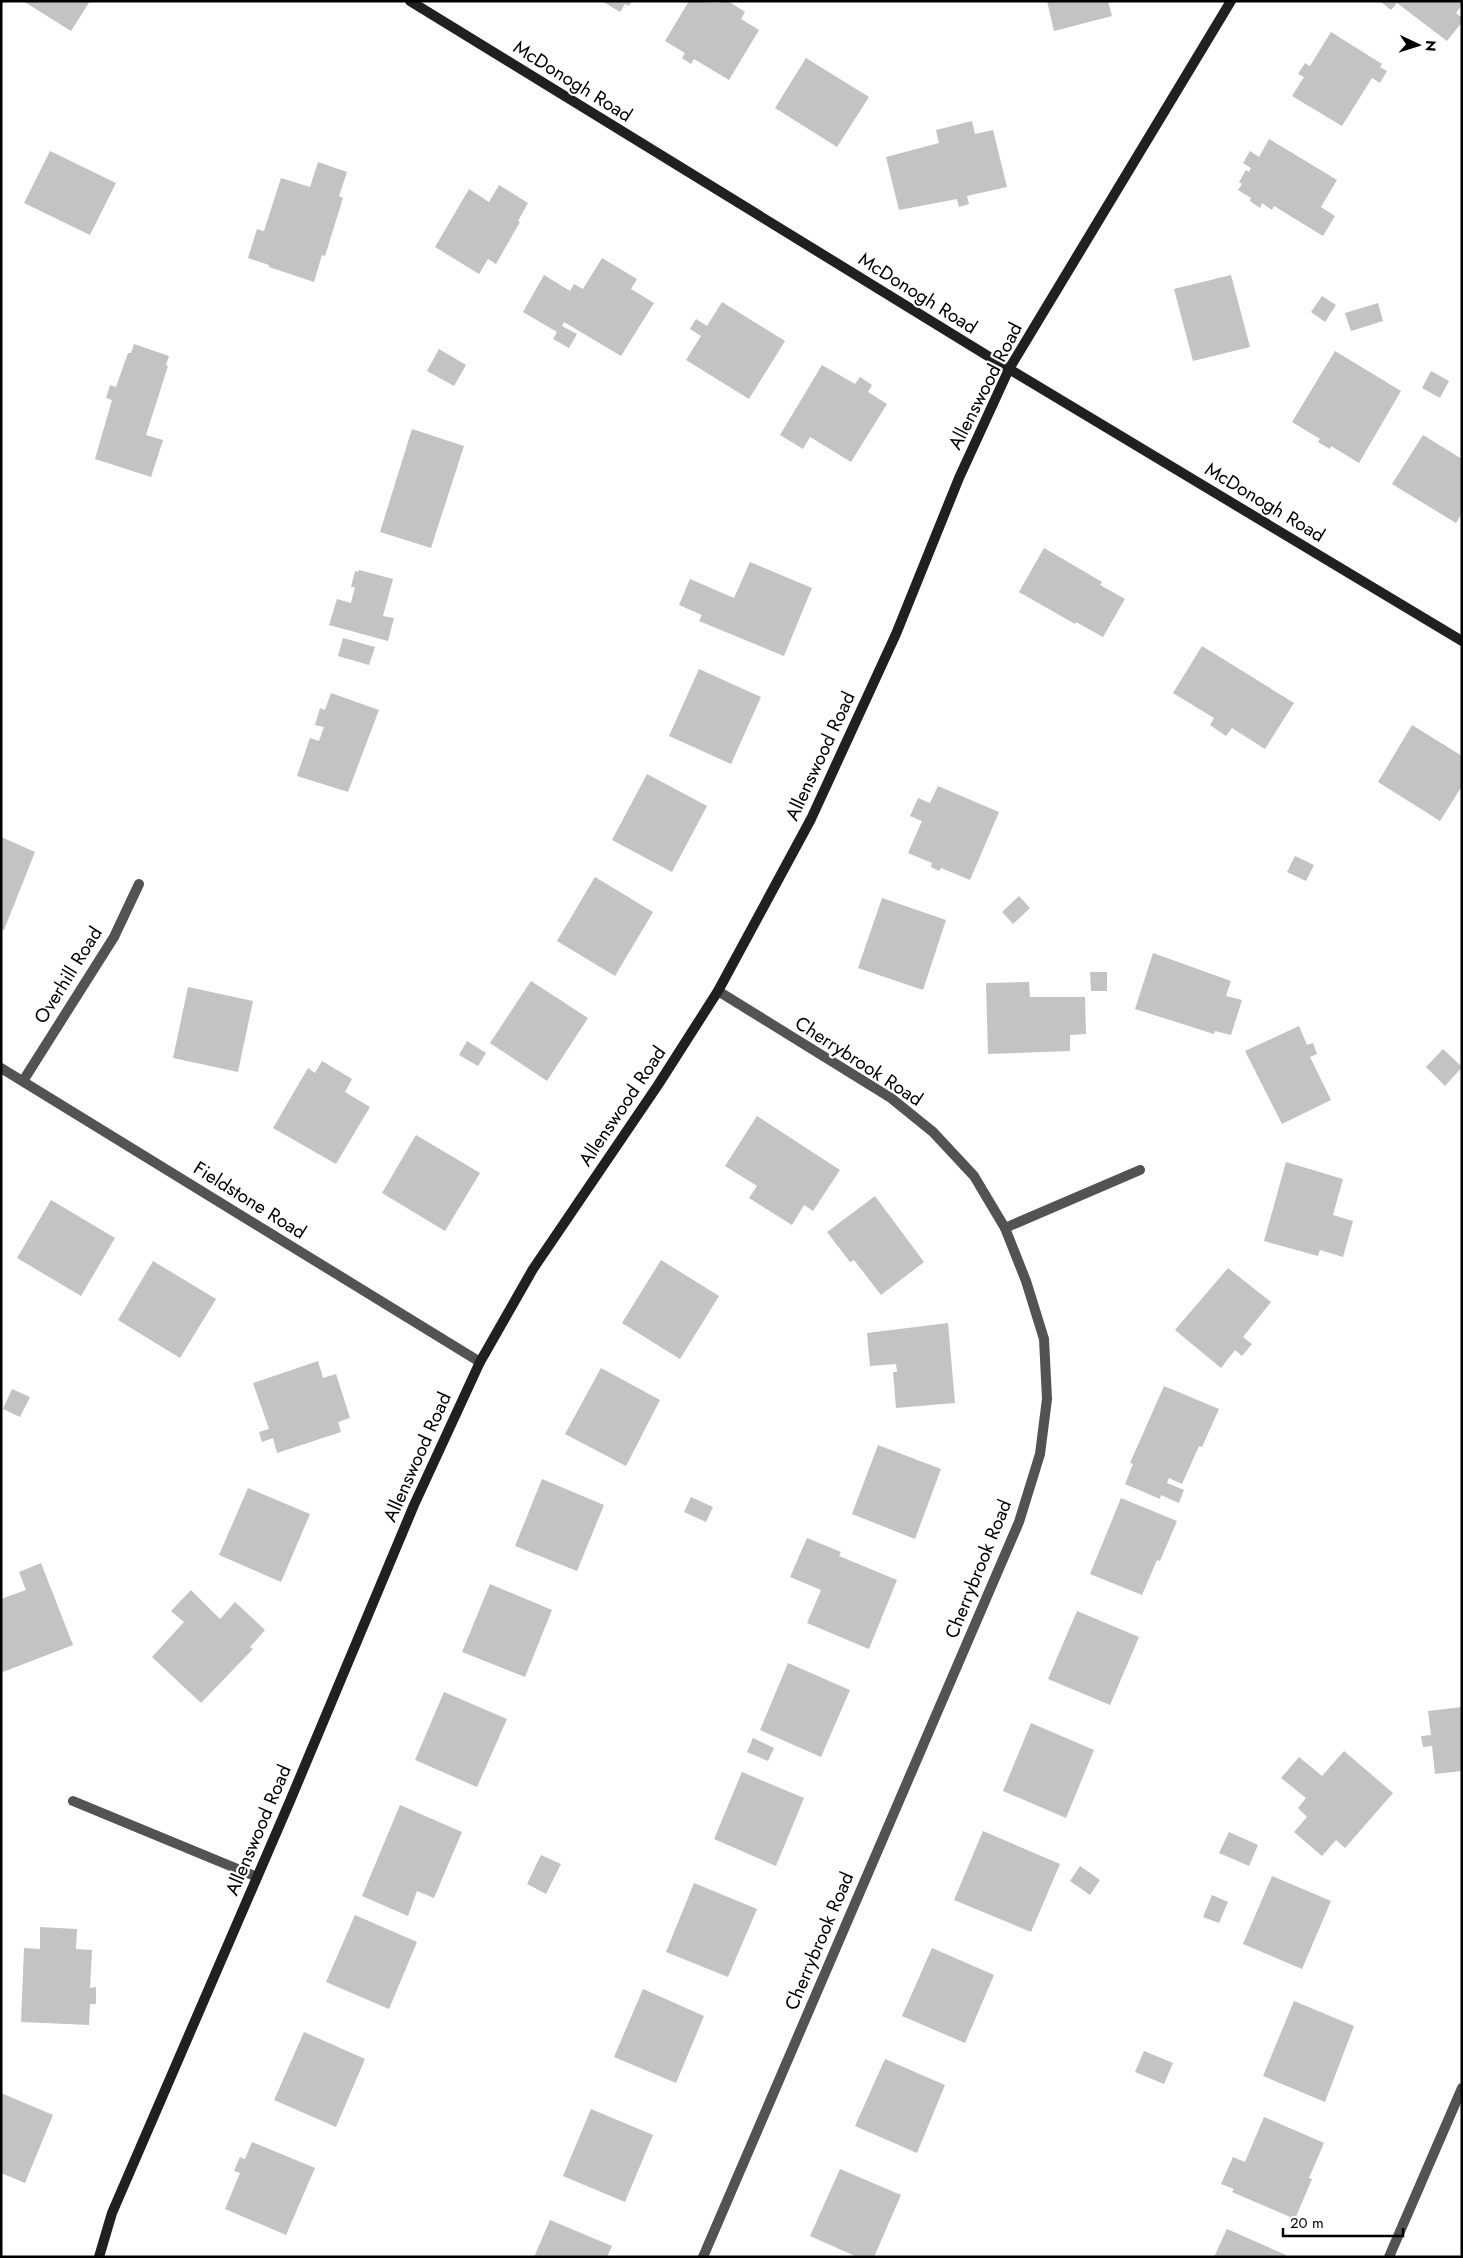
<svg xmlns="http://www.w3.org/2000/svg" width="1463" height="2258" font-family="Jost,sans-serif">
<style>
.building{fill:#c3c3c3}
.lines{fill:none;stroke-linecap:round;stroke-linejoin:round}
.street{stroke:#535353;stroke-width:10}
.secondary{stroke:#202020;stroke-width:10}
.labels{text-anchor:middle;dominant-baseline:central;stroke-width:4.5;stroke-linejoin:round;paint-order:stroke}
.street-label{font-size:19px;fill:#000;stroke:#fff}
</style>
<rect width="100%" height="100%" fill="#fff"/>
<g class="building">
<polygon points="23,1 90,1 71,31"/>
<polygon points="602,1 632,1 629,6 625,4 620,12"/>
<polygon points="689,1 715,3 728,1 745,12 741,19 759,30 729,80 694,59 691,64 682,58 685,53 665,41"/>
<polygon points="1047,1 1108,1 1112,16 1054,31"/>
<polygon points="1380,1 1462,1 1462,5 1456,13 1462,18 1462,22 1447,41 1397,3 1391,10"/>
<polygon points="1331,32 1382,64 1380,67 1387,71 1380,83 1372,78 1342,126 1292,96 1304,77 1298,74 1305,63 1310,66"/>
<polygon points="806,58 869,97 837,147 775,108"/>
<polygon points="972,121 975,134 993,130 1007,187 967,196 969,204 959,207 957,199 899,210 886,157 939,143 936,130"/>
<polygon points="1269,139 1337,180 1321,207 1335,216 1323,236 1274,206 1272,210 1262,203 1260,208 1250,201 1251,198 1238,190 1242,184 1239,182 1246,170 1249,172 1251,168 1243,163 1250,151 1259,157"/>
<polygon points="50,151 116,183 90,235 24,203"/>
<polygon points="318,162 347,172 339,196 343,198 325,256 322,255 314,282 269,267 269,265 248,258 257,229 264,231 281,178 310,187"/>
<polygon points="499,185 528,203 518,221 520,222 496,264 488,259 479,274 435,247 469,189 489,202"/>
<polygon points="602,258 637,279 631,289 654,303 621,356 564,322 562,326 577,334 569,348 553,339 557,332 523,312 544,275 570,291 574,284 583,289"/>
<polygon points="1231,275 1250,347 1193,361 1174,289"/>
<polygon points="1322,296 1336,305 1325,322 1311,312"/>
<polygon points="722,302 785,341 749,399 686,360 701,336 690,329 696,319 707,326"/>
<polygon points="1378,303 1383,321 1351,331 1345,313"/>
<polygon points="134,344 169,356 166,365 168,366 146,435 163,440 151,477 95,459 112,400 106,398 110,385 116,387 128,353 131,353"/>
<polygon points="439,349 466,365 454,386 427,371"/>
<polygon points="1335,351 1401,391 1359,463 1331,446 1330,449 1318,442 1320,439 1292,422"/>
<polygon points="822,365 855,384 860,377 872,385 868,392 887,404 851,462 810,437 803,449 780,435"/>
<polygon points="1431,371 1449,381 1440,398 1422,388"/>
<polygon points="412,429 464,446 431,548 380,532"/>
<polygon points="1423,435 1462,459 1462,513 1456,523 1392,484"/>
<polygon points="1044,548 1102,582 1100,585 1125,599 1103,637 1076,622 1075,624 1019,592"/>
<polygon points="750,562 812,588 784,656 699,621 702,615 679,605 690,579 734,598"/>
<polygon points="359,570 393,579 383,616 394,618 388,641 329,625 337,599 351,603 355,587 351,587 355,571 358,572"/>
<polygon points="343,638 375,647 369,665 338,656"/>
<polygon points="1202,646 1294,703 1265,749 1232,728 1226,736 1210,725 1214,718 1173,693"/>
<polygon points="699,669 761,697 731,764 669,736"/>
<polygon points="331,693 379,710 348,792 297,776 310,738 319,741 324,727 315,725 320,708 325,710"/>
<polygon points="1412,725 1462,756 1462,786 1440,821 1378,782"/>
<polygon points="647,774 707,806 672,872 612,840"/>
<polygon points="938,786 999,812 970,880 941,868 939,871 931,867 932,863 908,853 922,821 910,816 918,798 930,803"/>
<polygon points="1,837 35,852 4,930 1,929"/>
<polygon points="1295,856 1314,865 1306,881 1287,872"/>
<polygon points="595,877 653,912 615,976 557,941"/>
<polygon points="1019,896 1030,908 1013,924 1002,912"/>
<polygon points="882,898 946,920 923,990 858,968"/>
<polygon points="1153,953 1231,981 1226,996 1242,1000 1231,1035 1215,1031 1214,1034 1135,1009"/>
<polygon points="1090,972 1107,972 1107,991 1091,991"/>
<polygon points="531,981 588,1018 547,1081 490,1043"/>
<polygon points="1029,982 1030,997 1085,997 1086,1034 1070,1035 1070,1051 988,1054 986,983"/>
<polygon points="188,987 253,1001 238,1072 173,1058"/>
<polygon points="1299,1026 1307,1045 1313,1043 1317,1054 1310,1057 1331,1100 1282,1124 1245,1051"/>
<polygon points="467,1041 486,1053 478,1066 459,1055"/>
<polygon points="1443,1049 1462,1067 1445,1086 1426,1067"/>
<polygon points="322,1061 352,1079 345,1092 370,1107 336,1164 273,1128 308,1068 315,1073"/>
<polygon points="757,1116 840,1170 813,1211 804,1205 792,1225 749,1198 757,1186 725,1166"/>
<polygon points="416,1135 480,1173 445,1231 382,1193"/>
<polygon points="1286,1162 1343,1179 1333,1215 1353,1221 1343,1257 1320,1250 1318,1256 1264,1241"/>
<polygon points="875,1196 924,1262 881,1295 854,1260 850,1262 827,1232"/>
<polygon points="51,1200 115,1238 81,1296 17,1258"/>
<polygon points="661,1260 719,1296 680,1359 622,1323"/>
<polygon points="153,1261 216,1299 180,1358 118,1320"/>
<polygon points="1228,1268 1271,1302 1243,1337 1252,1344 1242,1356 1235,1350 1221,1368 1175,1330"/>
<polygon points="948,1323 955,1403 896,1408 893,1372 897,1372 896,1364 870,1366 867,1333"/>
<polygon points="318,1361 323,1378 336,1374 350,1418 338,1422 341,1432 277,1453 273,1438 262,1442 259,1432 269,1429 253,1383"/>
<polygon points="601,1368 660,1400 626,1466 565,1434"/>
<polygon points="1164,1386 1219,1409 1202,1447 1199,1446 1182,1484 1169,1478 1167,1483 1184,1490 1179,1503 1161,1495 1160,1499 1125,1484 1133,1464 1130,1463"/>
<polygon points="12,1389 30,1397 20,1417 3,1409"/>
<polygon points="878,1445 941,1469 915,1539 852,1514"/>
<polygon points="542,1479 604,1505 577,1571 515,1546"/>
<polygon points="248,1488 310,1514 281,1582 219,1555"/>
<polygon points="691,1497 713,1507 706,1522 684,1512"/>
<polygon points="1121,1498 1177,1521 1160,1561 1157,1560 1142,1595 1090,1574"/>
<polygon points="807,1538 841,1552 839,1556 897,1580 869,1649 807,1623 821,1590 790,1577"/>
<polygon points="41,1563 73,1645 3,1672 1,1667 1,1599 26,1590 19,1572"/>
<polygon points="490,1584 552,1610 525,1677 462,1652"/>
<polygon points="191,1590 220,1619 235,1602 265,1630 250,1647 253,1649 201,1703 152,1657 184,1622 171,1611"/>
<polygon points="1077,1611 1139,1637 1110,1705 1048,1679"/>
<polygon points="788,1663 850,1690 821,1757 760,1730"/>
<polygon points="444,1692 507,1719 477,1787 415,1760"/>
<polygon points="1462,1707 1462,1771 1435,1774 1432,1746 1423,1747 1421,1736 1431,1735 1428,1711"/>
<polygon points="1031,1723 1094,1750 1066,1818 1003,1791"/>
<polygon points="753,1738 774,1748 768,1761 747,1752"/>
<polygon points="1344,1751 1393,1793 1345,1848 1336,1840 1322,1856 1294,1832 1307,1817 1298,1808 1306,1798 1281,1778 1299,1757 1322,1776"/>
<polygon points="742,1772 804,1798 776,1866 714,1839"/>
<polygon points="400,1805 462,1832 434,1898 417,1891 408,1916 362,1896"/>
<polygon points="983,1831 1060,1864 1031,1932 954,1900"/>
<polygon points="1229,1832 1258,1845 1249,1866 1219,1853"/>
<polygon points="541,1855 561,1864 546,1894 527,1884"/>
<polygon points="1080,1866 1100,1880 1090,1895 1070,1881"/>
<polygon points="1272,1876 1331,1901 1302,1969 1243,1944"/>
<polygon points="694,1883 757,1909 728,1977 666,1952"/>
<polygon points="1212,1895 1228,1902 1219,1923 1203,1917"/>
<polygon points="355,1915 417,1942 389,2009 326,1982"/>
<polygon points="40,1927 77,1929 76,1949 92,1950 90,1988 96,1987 96,2004 90,2004 89,2025 21,2022 24,1948 40,1949"/>
<polygon points="932,1948 994,1975 965,2043 902,2016"/>
<polygon points="643,1989 704,2016 676,2083 614,2057"/>
<polygon points="1294,2001 1354,2026 1325,2102 1263,2076"/>
<polygon points="304,2032 365,2059 336,2127 274,2100"/>
<polygon points="1144,2051 1173,2063 1164,2084 1135,2072"/>
<polygon points="885,2059 945,2085 917,2153 855,2126"/>
<polygon points="1,2093 53,2115 25,2183 1,2173"/>
<polygon points="591,2109 653,2135 625,2202 563,2176"/>
<polygon points="1264,2117 1324,2143 1309,2178 1312,2179 1295,2219 1232,2192 1234,2189 1221,2184 1233,2157 1245,2162"/>
<polygon points="252,2142 315,2168 286,2235 225,2209 240,2173 234,2171 240,2157 245,2159"/>
<polygon points="840,2169 901,2195 874,2257 857,2257 810,2236"/>
<polygon points="550,2220 612,2246 607,2257 534,2257"/>
<polygon points="1227,2229 1286,2255 1285,2257 1214,2257"/>
</g>
<g class="lines">
<g class="street">
<polyline points="1,1068 480,1362"/>
<polyline points="23,1081 114,937 139,884"/>
<polyline points="1005,1228 1140,1170"/>
<polyline points="73,1801 257,1877"/>
<polyline points="703,2257 1019,1522 1040,1454 1047,1399 1044,1339 1026,1281 1005,1228 974,1176 933,1132 891,1098 718,991"/>
<polyline points="1389,2257 1462,2088"/>
</g>
<g class="secondary">
<polyline points="410,1 1009,369 1462,641"/>
<polyline points="99,2257 112,2213 290,1801 414,1505 480,1362 533,1269 658,1085 718,991 811,819 896,634 959,478 1009,369 1231,1"/>
</g>
</g>
<g class="labels">
<g class="street-label">
<text transform="translate(573 81) rotate(32)">McDonogh Road</text>
<text transform="translate(918 293) rotate(32)">McDonogh Road</text>
<text transform="translate(985 386) rotate(-63)">Allenswood Road</text>
<text transform="translate(1265 502) rotate(31)">McDonogh Road</text>
<text transform="translate(820 756) rotate(-65)">Allenswood Road</text>
<text transform="translate(68 975) rotate(-58)">Overhill Road</text>
<text transform="translate(859 1061) rotate(33)">Cherrybrook Road</text>
<text transform="translate(622 1106) rotate(-56)">Allenswood Road</text>
<text transform="translate(250 1200) rotate(32)">Fieldstone Road</text>
<text transform="translate(417 1457) rotate(-66)">Allenswood Road</text>
<text transform="translate(978 1569) rotate(-68)">Cherrybrook Road</text>
<text transform="translate(258 1830) rotate(-67)">Allenswood Road</text>
<text transform="translate(819 1941) rotate(-67)">Cherrybrook Road</text>
</g>
</g>
<rect width="1463" height="2258" fill="none" stroke="#000000" stroke-width="5"/>
<g transform="translate(1418 45) rotate(94)" stroke="#ffffff" stroke-width="4" paint-order="stroke">
<path d="M0-4L9 19L0 12L-9 19Z" fill="#000000"/>
<text y="-8" font-size="14" font-weight="bold" text-anchor="middle" fill="#000000">N</text>
</g>
<path d="M1283 2228v8h120v-8" fill="none" stroke="#000000" stroke-width="2.5"/>
<text x="1290" y="2228" font-size="15" fill="#000000" stroke="#ffffff" stroke-width="4" paint-order="stroke">20 m</text>
</svg>
